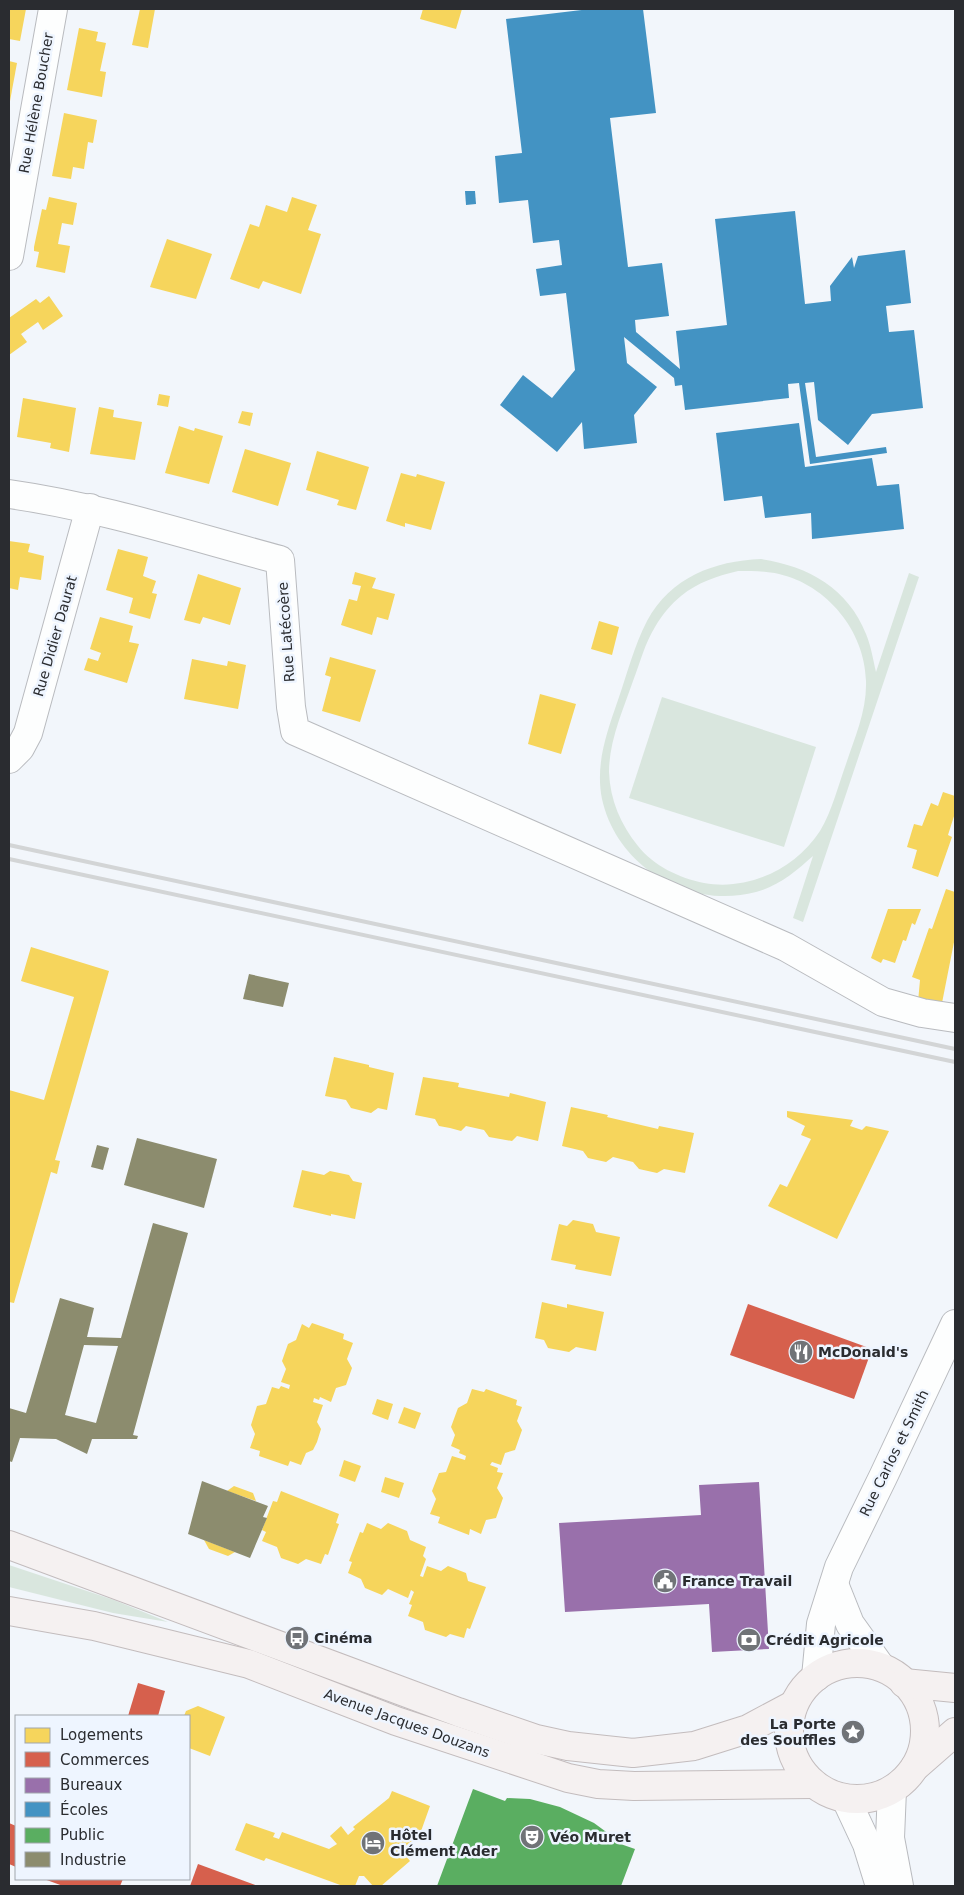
<svg xmlns="http://www.w3.org/2000/svg" width="964" height="1895" font-family="'DejaVu Sans',sans-serif">
<style>
.green{fill:#d9e6de;fill-rule:evenodd}
.homes{fill:#f6d55c}
.shops{fill:#d6604d}
.offices{fill:#9970ab}
.schools{fill:#4393c3}
.public{fill:#5aae61}
.industry{fill:#8c8c6e;fill-rule:evenodd}
.lines{fill:none;stroke-linecap:round;stroke-linejoin:round}
.minor-casing{stroke:#b9bbbf;stroke-width:30}
.major-casing{stroke:#c3bcbd;stroke-width:30}
.minor{stroke:#fdfefe;stroke-width:28}
.major{stroke:#f5f1f1;stroke-width:28}
.rail{stroke:#d3d5d6;stroke-width:4}
.labels{text-anchor:middle;dominant-baseline:central;stroke-width:5;stroke-linejoin:round;paint-order:stroke}
.street-label{font-size:14px;fill:#2a2c30;stroke:#eef5ff}
.poi-label{font-size:14px;font-weight:bold;fill:#2a2c30;stroke:#eef5ff;text-anchor:start}
</style>
<rect width="100%" height="100%" fill="#f2f6fb"/>
<g class="green">
<path d="M761,559C808,566 848,588 866,634C871,646 873,659 876,672L909,573L919,577L803,922L793,918L813,856C796,871 779,886 756,892C689,910 617,867 602,799C595,764 607,732 618,700C627,674 634,646 647,621C671,577 714,561 761,559ZM738,571C752,571 765,571 779,574C827,585 865,631 866,681C867,710 855,737 846,764C838,786 832,811 820,831C795,869 749,891 704,883C679,878 654,866 638,846C621,825 610,800 609,772C609,741 623,710 633,681C640,663 645,643 655,627C662,615 671,604 681,596C698,582 717,576 738,571Z"/>
<polygon points="662,697 816,747 784,847 629,798"/>
<polygon points="9,1565 114,1600 168,1622 113,1613 9,1587"/>
</g>
<g class="homes">
<polygon points="9,9 26,9 20,41 9,39"/>
<polygon points="140,9 155,9 148,48 132,45"/>
<polygon points="423,9 462,9 456,29 420,19"/>
<polygon points="79,28 98,32 96,41 106,43 100,71 106,72 102,97 67,90"/>
<polygon points="9,61 17,63 10,101 9,101"/>
<polygon points="64,113 97,120 93,143 88,142 84,169 73,167 71,179 52,176"/>
<polygon points="49,197 77,203 73,225 62,223 58,244 70,246 65,273 36,267 39,252 34,251 34,247 42,209 46,210"/>
<polygon points="292,197 317,205 308,230 321,234 301,294 263,281 259,289 230,279 250,224 259,227 266,205 287,212"/>
<polygon points="167,239 212,254 196,299 150,287"/>
<polygon points="49,296 63,316 43,330 38,322 21,334 27,342 9,355 9,318 36,299 40,303"/>
<polygon points="159,394 170,396 168,407 157,405"/>
<polygon points="23,398 76,408 69,452 50,448 51,443 17,437"/>
<polygon points="99,407 114,410 113,417 142,422 135,460 90,454"/>
<polygon points="242,411 253,413 250,426 238,423"/>
<polygon points="179,426 194,431 195,428 223,436 209,484 165,473"/>
<polygon points="245,449 291,463 278,506 232,492"/>
<polygon points="317,451 369,467 356,510 337,505 339,500 306,490"/>
<polygon points="401,473 416,477 417,474 445,482 431,530 405,523 405,527 386,521"/>
<polygon points="9,541 30,544 28,552 44,556 41,580 20,577 18,590 9,588"/>
<polygon points="118,549 148,557 143,576 156,581 152,593 157,594 150,619 129,613 133,598 106,590"/>
<polygon points="355,572 376,578 372,588 395,594 388,620 377,617 372,635 341,625 349,599 357,601 361,586 352,584"/>
<polygon points="198,574 241,588 230,625 203,617 200,624 184,620"/>
<polygon points="100,617 133,626 129,642 139,644 127,683 84,670 88,658 98,661 101,653 90,649"/>
<polygon points="599,621 619,627 612,655 591,649"/>
<polygon points="330,657 376,670 360,722 322,711 331,677 325,675"/>
<polygon points="192,659 227,666 228,661 246,665 238,709 184,699"/>
<polygon points="540,694 576,704 561,754 528,744"/>
<polygon points="943,792 955,796 955,813 948,835 952,837 938,877 912,868 917,850 907,847 914,824 922,826 931,803 938,806"/>
<polygon points="946,889 955,892 955,937 941,1008 918,1002 920,980 912,977 929,928 932,929"/>
<polygon points="888,909 921,909 915,925 912,923 906,941 903,940 895,963 883,959 881,963 871,958"/>
<polygon points="31,947 109,971 55,1160 60,1161 57,1174 51,1172 14,1303 9,1302 9,1090 44,1100 74,997 21,981"/>
<polygon points="334,1057 369,1065 369,1067 394,1073 387,1110 378,1108 371,1113 351,1108 346,1100 325,1096"/>
<polygon points="423,1077 459,1083 458,1087 509,1097 510,1093 546,1102 538,1141 517,1136 512,1141 489,1137 484,1130 466,1126 461,1131 450,1128 439,1126 435,1119 415,1115"/>
<polygon points="571,1107 608,1115 607,1117 658,1129 659,1126 694,1133 685,1173 664,1169 657,1173 639,1169 633,1162 613,1157 606,1162 588,1158 583,1151 562,1146"/>
<polygon points="787,1111 853,1120 850,1126 862,1130 866,1126 889,1131 837,1239 768,1206 780,1184 787,1187 811,1139 801,1135 805,1126 787,1117"/>
<polygon points="302,1170 324,1175 330,1171 349,1175 353,1181 362,1183 355,1219 331,1214 331,1216 293,1207"/>
<polygon points="573,1220 593,1224 596,1232 620,1237 611,1276 575,1269 576,1265 551,1260 559,1224 567,1226"/>
<polygon points="542,1302 567,1308 567,1304 604,1312 596,1351 576,1347 569,1352 548,1348 544,1340 535,1338"/>
<polygon points="312,1323 344,1334 343,1339 353,1343 347,1359 352,1368 346,1385 336,1388 331,1402 320,1397 319,1400 314,1398 313,1402 323,1405 317,1422 321,1429 317,1442 313,1450 306,1453 301,1465 290,1461 288,1466 259,1456 260,1451 250,1448 255,1434 251,1425 257,1406 266,1404 272,1387 279,1389 281,1386 289,1389 290,1385 281,1382 286,1369 282,1361 288,1344 296,1340 302,1324 309,1328"/>
<polygon points="472,1389 484,1392 486,1389 517,1400 516,1405 522,1407 517,1421 522,1430 515,1450 505,1453 501,1465 492,1462 490,1465 498,1468 497,1472 503,1473 497,1488 503,1498 496,1518 486,1520 481,1534 470,1529 469,1535 438,1523 440,1517 430,1514 436,1499 432,1491 439,1473 446,1472 452,1456 465,1460 466,1456 459,1453 460,1450 451,1446 455,1435 451,1427 458,1408 467,1403"/>
<polygon points="377,1399 393,1404 388,1420 372,1414"/>
<polygon points="404,1407 421,1413 415,1429 398,1423"/>
<polygon points="344,1460 361,1466 355,1482 339,1476"/>
<polygon points="385,1477 404,1483 399,1498 381,1492"/>
<polygon points="234,1486 253,1493 256,1501 227,1491"/>
<polygon points="281,1491 339,1514 336,1523 339,1524 328,1555 325,1554 321,1564 306,1559 298,1564 281,1558 277,1547 262,1541 266,1532 262,1530 273,1501 277,1502"/>
<polygon points="367,1523 381,1529 388,1523 407,1531 410,1540 426,1547 423,1556 426,1559 420,1576 423,1577 427,1566 441,1571 448,1566 466,1573 468,1581 486,1587 470,1629 467,1628 464,1638 450,1634 446,1637 425,1630 423,1622 408,1616 412,1605 409,1604 414,1592 411,1590 408,1598 388,1589 382,1595 365,1588 361,1579 348,1573 352,1562 349,1561 360,1532 363,1533"/>
<polygon points="204,1540 235,1552 228,1556 209,1549"/>
<polygon points="198,1706 225,1717 210,1756 189,1748 189,1716 184,1716 186,1711"/>
<polygon points="392,1791 430,1806 420,1834 401,1850 410,1861 381,1886 373,1886 364,1876 359,1876 355,1886 343,1886 266,1858 264,1861 235,1850 246,1823 275,1833 273,1837 279,1839 282,1832 329,1849 337,1844 330,1836 341,1826 348,1835 355,1829 353,1827 389,1798"/>
</g>
<g class="shops">
<polygon points="748,1304 872,1349 854,1399 730,1355"/>
<polygon points="138,1683 165,1691 158,1716 128,1716"/>
<polygon points="9,1823 16,1826 16,1867 9,1864"/>
<polygon points="198,1864 258,1886 190,1886"/>
<polygon points="44,1879 123,1879 120,1886 63,1886"/>
</g>
<polygon class="offices" points="759,1482 769,1649 712,1652 709,1604 565,1612 559,1523 701,1515 699,1485"/>
<g class="schools">
<polygon points="590,9 643,9 656,113 610,118 628,267 662,263 669,316 635,320 636,332 680,369 676,331 727,325 715,219 795,211 805,304 831,301 830,286 852,257 854,268 858,256 905,250 911,303 886,306 889,332 914,330 923,408 872,414 848,445 818,420 814,382 805,383 816,457 886,447 887,453 810,464 799,383 788,384 789,398 685,410 682,385 675,386 674,378 624,337 627,363 657,387 634,415 637,443 584,449 582,422 557,452 500,405 523,375 552,398 575,370 566,293 540,296 536,269 562,265 559,240 533,243 528,200 499,203 495,156 522,153 506,19"/>
<polygon points="465,191 475,191 476,204 466,205"/>
<polygon points="799,423 805,467 872,458 877,486 899,484 904,529 812,539 811,513 765,518 762,496 724,501 716,433"/>
</g>
<polygon class="public" points="473,1789 505,1801 507,1798 530,1799 560,1807 594,1823 609,1834 609,1840 635,1849 621,1886 437,1886"/>
<g class="industry">
<polygon points="249,974 289,983 283,1007 243,999"/>
<polygon points="137,1138 217,1159 204,1208 124,1185"/>
<polygon points="97,1145 109,1148 103,1170 91,1167"/>
<path d="M153,1223L188,1233L133,1435L138,1436L137,1439H92L87,1454L56,1439L20,1438L12,1462L9,1461V1408L26,1413L60,1298L94,1308L87,1337L121,1338ZM84,1345L118,1346L96,1423L65,1415Z"/>
<polygon points="202,1481 268,1506 263,1517 267,1518 250,1558 188,1534"/>
</g>
<g class="lines">
<g class="minor-casing">
<g id="minor">
<polyline points="9,256 53,9"/>
<path d="M9,494C101,507 190,536 280,560L291,707L295,731L786,947L883,1002L922,1013L955,1018"/>
<polyline points="9,759 20,748 28,733 90,508"/>
<polyline points="834,1584 850,1624 880,1666"/>
<polyline points="816,1677 821,1624 839,1567 883,1477 955,1324"/>
<polyline points="892,1790 890,1838 899,1886"/>
<polyline points="846,1799 867,1844 880,1886"/>
</g>
</g>
<g class="major-casing">
<g id="major">
<polyline points="9,1545 458,1712 536,1739 568,1746 633,1753 694,1746 748,1729 793,1705"/>
<polyline points="9,1611 94,1626 249,1664 396,1721 568,1778 598,1784 634,1786 813,1784"/>
<circle cx="857" cy="1731" r="68"/>
<polyline points="904,1683 955,1688"/>
<polyline points="915,1767 955,1732"/>
</g>
</g>
<use href="#minor" class="minor"/>
<use href="#major" class="major"/>
<g class="rail">
<polyline points="9,845 955,1049"/>
<polyline points="9,859 955,1062"/>
</g>
</g>
<defs>
<g id="restaurant-disc" transform="scale(1.25)"><circle r="9.5" fill="#707377" stroke="#eef5ff"/><path d="M-5-6h1v4h1v-4h1v4h1v-4h1v5L-1.5 .5V6h-2V.5L-5-1ZM5-6V6H3V1.5H1.5Q1.5-4 5-6Z" fill="#fff"/></g>
<g id="civic-disc" transform="scale(1.25)"><circle r="9.5" fill="#707377" stroke="#eef5ff"/><path d="M-.6-6.5H3V-4.5H.6V-3L4-1V1h2V6H-6V1h2V-1L-.6-3ZM-1.2 2.5V6h2.4V2.5Z" fill="#fff"/></g>
<g id="bus-disc" transform="scale(1.25)"><circle r="9.5" fill="#707377" stroke="#eef5ff"/><path d="M-5-6H5V4H4V6H2V4H-2V6H-4V4H-5ZM-3.5-4V0h7V-4ZM-3.5 1.2v1.5H-2V1.2ZM2 1.2v1.5H3.5V1.2Z" fill="#fff"/></g>
<g id="bank-disc" transform="scale(1.25)"><circle r="9.5" fill="#707377" stroke="#eef5ff"/><path d="M-6-4H6V4H-6ZM0-2.3a2.3 2.3 0 1 0 0 4.6a2.3 2.3 0 1 0 0-4.6Z" fill="#fff"/></g>
<g id="sight-disc" transform="scale(1.25)"><circle r="9.5" fill="#707377" stroke="#eef5ff"/><path d="M0-6L1.8-2.2L6-1.7L2.9 1.2L3.7 5.4L0 3.3L-3.7 5.4L-2.9 1.2L-6-1.7L-1.8-2.2Z" fill="#fff"/></g>
<g id="theatre-disc" transform="scale(1.25)"><circle r="9.5" fill="#707377" stroke="#eef5ff"/><path d="M-5-5.5Q0-4 5-5.5V0Q5 5 0 6Q-5 5-5 0ZM-3.3-2.5H-1v1.5H-3.3ZM1-2.5H3.3v1.5H1ZM-2.8 1Q0 5.5 2.8 1Z" fill="#fff"/></g>
<g id="hotel-disc" transform="scale(1.25)"><circle r="9.5" fill="#707377" stroke="#eef5ff"/><path d="M-6-4.5h1.5V1H6V5H4.5V3h-9V5H-6ZM-4 0a1.8 1.8 0 1 1 3.6 0ZM.5 0V-2.5h3Q6-2.5 6 0Z" fill="#fff"/></g>
</defs>
<g fill-rule="evenodd">
<use href="#restaurant-disc" x="801" y="1352"/>
<use href="#civic-disc" x="665" y="1581"/>
<use href="#bus-disc" x="297" y="1638"/>
<use href="#bank-disc" x="749" y="1640"/>
<use href="#sight-disc" x="853" y="1732"/>
<use href="#theatre-disc" x="532" y="1837"/>
<use href="#hotel-disc" x="373" y="1843"/>
</g>
<g class="labels">
<g class="street-label">
<text transform="translate(36 103) rotate(-80)">Rue Hélène Boucher</text>
<text transform="translate(286 632) rotate(-94)">Rue Latécoère</text>
<text transform="translate(55 636) rotate(-74)">Rue Didier Daurat</text>
<text transform="translate(894 1453) rotate(-64)">Rue Carlos et Smith</text>
<text transform="translate(407 1723) rotate(20)">Avenue Jacques Douzans</text>
</g>
<g class="poi-label">
<text x="818" y="1352">McDonald's</text>
<text x="682" y="1581">France Travail</text>
<text x="314" y="1638">Cinéma</text>
<text x="766" y="1640">Crédit Agricole</text>
<text x="836" y="1724" text-anchor="end">La Porte<tspan x="836" dy="16">des Souffles</tspan></text>
<text x="390" y="1835">Hôtel<tspan x="390" dy="16">Clément Ader</tspan></text>
<text x="550" y="1837">Véo Muret</text>
</g>
</g>
<rect width="964" height="1895" fill="none" stroke="#2a2c30" stroke-width="20"/>
<rect x="15" y="1715" width="175" height="165" fill="#eef5ff" stroke="#a0a5ac"/>
<rect x="25" y="1728" width="25" height="15" fill="#f6d55c" stroke="#a0a5ac"/>
<text x="60" y="1740" font-size="15" fill="#2a2c30">Logements</text>
<rect x="25" y="1752" width="25" height="15" fill="#d6604d" stroke="#a0a5ac"/>
<text x="60" y="1765" font-size="15" fill="#2a2c30">Commerces</text>
<rect x="25" y="1778" width="25" height="15" fill="#9970ab" stroke="#a0a5ac"/>
<text x="60" y="1790" font-size="15" fill="#2a2c30">Bureaux</text>
<rect x="25" y="1802" width="25" height="15" fill="#4393c3" stroke="#a0a5ac"/>
<text x="60" y="1815" font-size="15" fill="#2a2c30">Écoles</text>
<rect x="25" y="1828" width="25" height="15" fill="#5aae61" stroke="#a0a5ac"/>
<text x="60" y="1840" font-size="15" fill="#2a2c30">Public</text>
<rect x="25" y="1852" width="25" height="15" fill="#8c8c6e" stroke="#a0a5ac"/>
<text x="60" y="1865" font-size="15" fill="#2a2c30">Industrie</text>
</svg>
